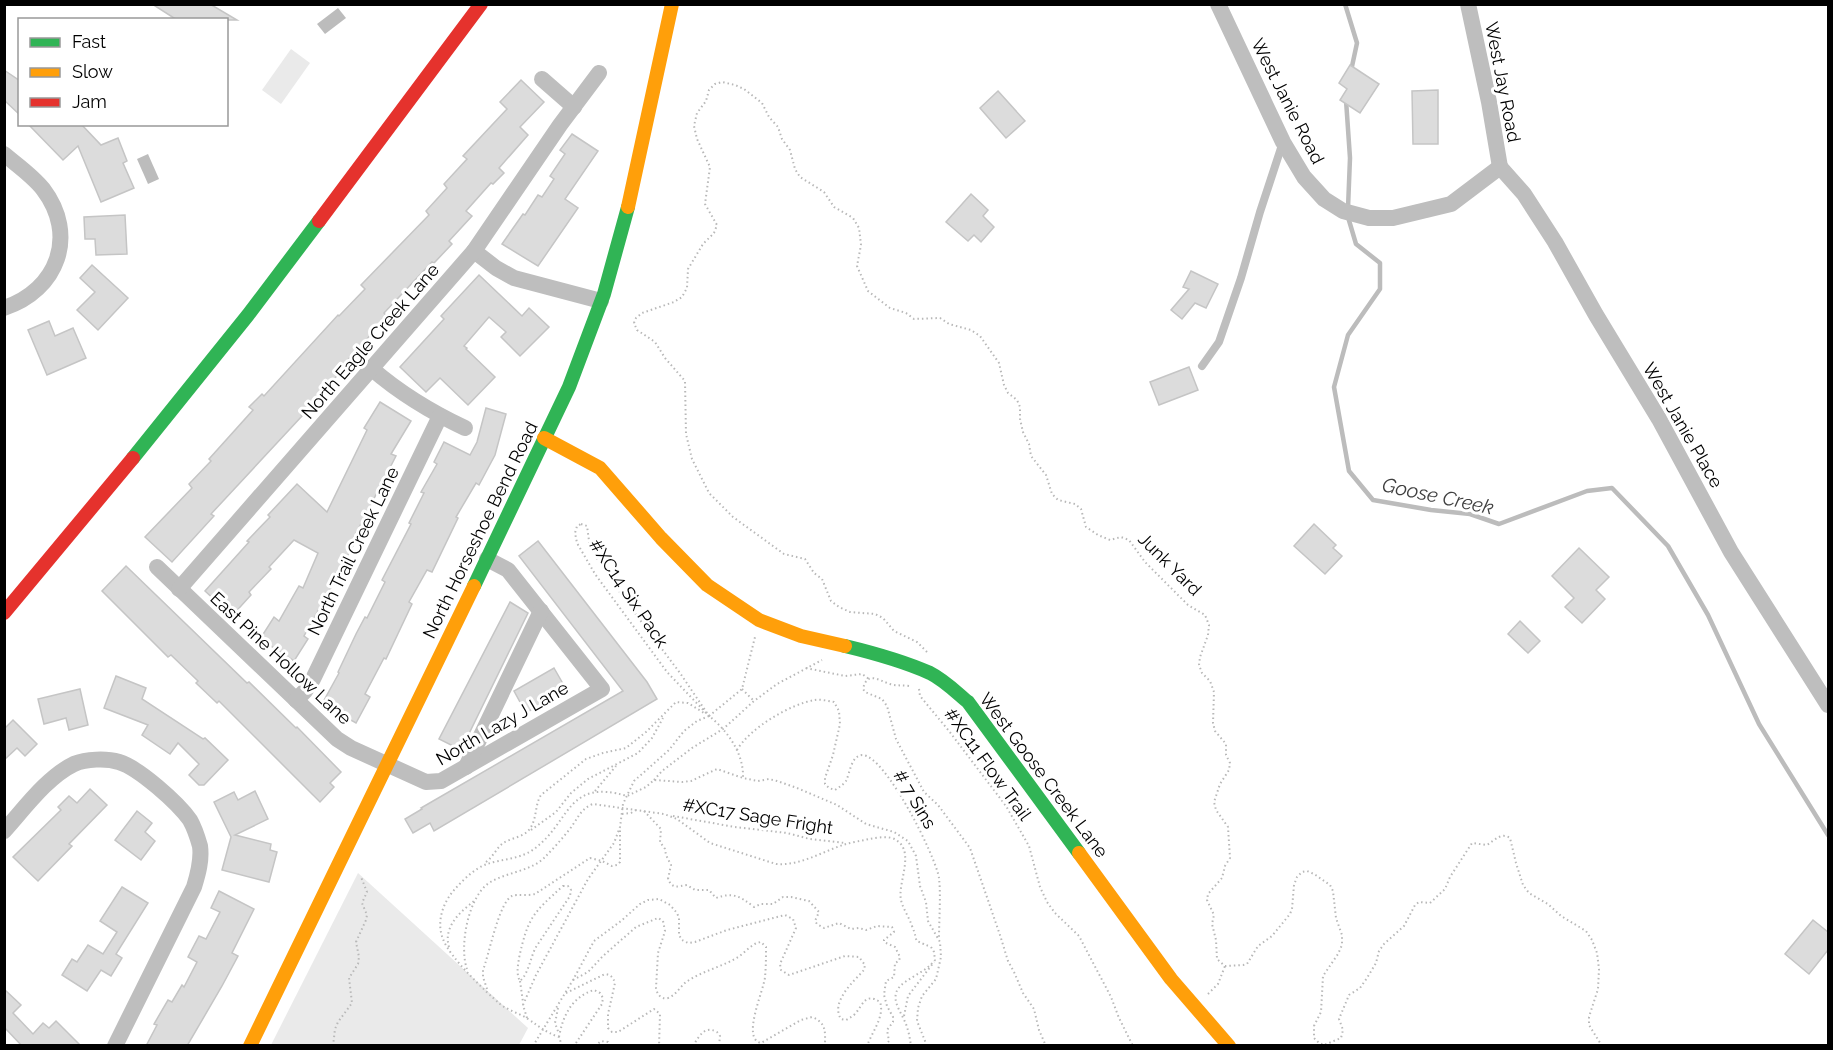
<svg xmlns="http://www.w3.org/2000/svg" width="1833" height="1050" font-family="Raleway,sans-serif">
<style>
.green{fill:#eaeaea}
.water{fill:#bcbcbc}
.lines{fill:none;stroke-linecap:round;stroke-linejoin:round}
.stream{stroke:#bcbcbc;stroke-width:4.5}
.building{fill:#dcdcdc;stroke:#c5c5c5;stroke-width:1.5}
.path{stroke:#b8b8b8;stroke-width:2;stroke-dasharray:1.5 3;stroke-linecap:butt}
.lane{stroke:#bebebe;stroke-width:8}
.street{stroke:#bebebe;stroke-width:16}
.fast{stroke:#30b455;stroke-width:14}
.slow{stroke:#ff9f0a;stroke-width:14}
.jam{stroke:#e5322d;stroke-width:14}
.labels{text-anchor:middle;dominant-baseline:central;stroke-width:6;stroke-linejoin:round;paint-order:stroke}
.street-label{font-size:18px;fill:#000;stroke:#fff}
.water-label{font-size:20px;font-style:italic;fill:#404040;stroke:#fff}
</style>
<rect width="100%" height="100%" fill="#fff"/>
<g class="green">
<polygon points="291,49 310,63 281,104 262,90"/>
<polygon points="358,873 528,1028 519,1045 271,1045"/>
</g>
<g class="water">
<polygon points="338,8 346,18 325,34 317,24"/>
<polygon points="148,154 159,179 148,184 137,159"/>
</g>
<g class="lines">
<g class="stream">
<polyline points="1345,4 1357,43 1351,71"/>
<polyline points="1346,100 1350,158 1348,208"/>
<polyline points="1348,217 1356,244 1380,263 1380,289 1348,335 1334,387 1349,471 1373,500 1431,510 1470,514 1499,524 1587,491 1612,488 1668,546 1708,615 1759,724 1828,835"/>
</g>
</g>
<g class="building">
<polygon points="152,4 210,4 237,20 177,20"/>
<polygon points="1350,65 1379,84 1360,113 1340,100 1347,89 1339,83"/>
<polygon points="4,70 20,81 20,115 4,100"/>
<polygon points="521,80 544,102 520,127 528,135 499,168 504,173 493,184 491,183 466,211 472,216 449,241 452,244 434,263 432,262 384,313 387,317 343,365 345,367 301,415 302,416 211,514 214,516 172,562 145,537 192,488 189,484 211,461 209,459 253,410 249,407 262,394 264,396 338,315 339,316 365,289 361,285 429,215 426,211 447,188 444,184 467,159 463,156 507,109 500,102"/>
<polygon points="1438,90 1438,144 1413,144 1412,91"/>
<polygon points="998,91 1025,121 1006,138 980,108"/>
<polygon points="28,124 81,124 101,145 118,138 127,161 123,163 134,188 101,202 78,146 63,160"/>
<polygon points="572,134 598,151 565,199 578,208 538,266 502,244 523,214 525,215 538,195 542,197 554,179 550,176 565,154 560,150"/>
<polygon points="971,194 988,210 983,216 994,227 981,242 974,235 968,241 946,222"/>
<polygon points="125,215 127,254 96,255 95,239 85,239 84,217"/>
<polygon points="92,265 128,298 98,330 77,310 95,292 80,278"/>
<polygon points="1191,271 1218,284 1206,308 1195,303 1182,319 1171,310 1189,289 1183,287"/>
<polygon points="479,275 522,316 529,308 549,327 520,356 501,337 506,332 489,317 464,346 467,348 466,349 495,377 468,405 440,378 426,392 400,367 444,319 441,316"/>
<polygon points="49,321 55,336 73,328 86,358 47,375 28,330"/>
<polygon points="1189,367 1198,390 1159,405 1150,382"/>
<polygon points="380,402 411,421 391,454 396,456 352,541 355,542 340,570 342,571 336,585 333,584 304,636 308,639 294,661 260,639 274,617 279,621 299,586 303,588 318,553 294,540 269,567 271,569 249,592 251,595 232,616 205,591 249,542 247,541 270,517 268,515 297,484 327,512 367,430 364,428"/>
<polygon points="486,408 506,414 495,455 479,485 476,483 456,517 458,518 432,572 427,570 409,602 412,604 386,659 384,658 365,694 370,697 356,723 322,704 339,673 338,672 356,634 365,617 367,618 385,582 382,580 411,524 409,523 424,493 421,492 437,464 434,462 444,442 470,455 477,442"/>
<polygon points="1314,524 1336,545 1333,548 1342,556 1325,574 1294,546"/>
<polygon points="538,541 647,682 657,699 434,831 430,823 413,833 405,819 422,809 421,808 623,691 519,556"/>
<polygon points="1579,548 1609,577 1596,590 1605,599 1582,623 1565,607 1574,598 1552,576"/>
<polygon points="126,566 247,683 249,682 296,728 297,727 341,772 330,783 334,787 320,802 219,701 217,703 196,683 198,681 171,655 168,657 102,591"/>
<polygon points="510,602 528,613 461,750 439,739"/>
<polygon points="1520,621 1540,641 1528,653 1508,634"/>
<polygon points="554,668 566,689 526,713 514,691"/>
<polygon points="116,676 146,688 142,699 203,739 205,738 228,760 204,785 199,785 189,775 199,764 178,743 170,754 142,735 148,725 104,708"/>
<polygon points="80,689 88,725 69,730 66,718 44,724 38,699"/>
<polygon points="13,720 37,744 25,756 17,748 4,760 4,729"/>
<polygon points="90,789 107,805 69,844 72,846 38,881 13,857 61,810 58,807 69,796 77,803"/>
<polygon points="255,791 268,819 235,835 271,844 270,850 277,852 269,882 222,870 231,837 214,802 234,792 238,800"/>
<polygon points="137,811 152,823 145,832 155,841 141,860 115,840"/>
<polygon points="122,887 148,903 116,954 122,958 111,976 101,970 87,991 62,975 72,959 77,962 88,945 103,954 117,932 100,921"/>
<polygon points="219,891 254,909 232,953 238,956 222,986 187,1046 146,1046 157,1025 154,1024 168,1000 172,1002 182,985 184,987 197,962 188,957 199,936 206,939 220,912 211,908"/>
<polygon points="1813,920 1828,932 1828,950 1809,974 1785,954"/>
<polygon points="4,989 21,1005 13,1013 33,1034 43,1023 49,1028 56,1021 81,1046 22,1046 4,1027"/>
</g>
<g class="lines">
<g class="path">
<polygon points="581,524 587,526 590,548 625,600 680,673 709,716 667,672 595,574 577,543 575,533 577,526"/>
<path d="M927,652L917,642L894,631L883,618L875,614L850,612L839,607L831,601L822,579L814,573L805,559L784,554L733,517L709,493L692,459L686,434L685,381L665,358L655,342L637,330L634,323L636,318L642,313L674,302L682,297L687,288L688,269L703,244L714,233L717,225L705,204L710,167L697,139L694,126L697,113L706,101L709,90L715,84L722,82L735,85L744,89L762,103L769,117L778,127L782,139L790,150L795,169L800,177L824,192L834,207L853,218L859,228L861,245L857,266L868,291L890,308L906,313L914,319L940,318L949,324L971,330L980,336L999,363L1004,385L1008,393L1017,400L1020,407V419L1023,432L1029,444L1031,456L1046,475L1052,494L1058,500L1075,504L1081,509L1086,527L1098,535L1110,540L1121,537L1129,540L1145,562L1188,605L1205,615L1209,625L1208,635L1200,657L1199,665L1202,673L1210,681L1214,692L1213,723L1215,731L1226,744V755L1230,763L1229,770L1220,784L1214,802L1216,810L1228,827L1230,858L1225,866L1222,878L1208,894L1207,900L1214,915L1212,924L1216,940L1217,959L1225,966L1243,965L1247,964L1258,946L1272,936L1290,914L1292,909L1294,885L1297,877L1302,872L1307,871L1314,874L1330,885L1333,891L1336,918L1342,935V945L1338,954L1323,976L1321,1012L1314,1026V1038L1319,1043L1324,1045L1341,1038L1343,1030L1339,1019L1349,995L1360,988L1367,978L1376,963L1379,951L1384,944L1404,926L1415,905L1419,902L1430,903L1445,889L1450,877L1472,843L1487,845C1495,840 1501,832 1510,838L1516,863L1523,885L1529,893L1548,904L1561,916L1586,931L1592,940L1597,953L1599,969L1598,989L1589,1017V1025L1602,1046"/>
<polyline points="806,668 845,676 862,674 869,679"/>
<path d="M909,686C902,685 896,686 890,684C878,680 867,671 863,689L865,692L882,699L887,706L896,739L924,792L938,805L970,848L1000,935L1008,961L1014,972L1023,993L1034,1009L1039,1030L1046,1046"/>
<polyline points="742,689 754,701"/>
<polyline points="919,689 920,696 949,731 1006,806 1029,846 1040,887 1047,902 1055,913 1079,936 1111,997 1119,1018 1133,1046"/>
<polyline points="709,716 742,689 755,637"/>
<path d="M737,750C750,728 790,704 815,700C821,699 828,701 834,702L839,711L840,724L833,755L825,778V784L829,788L835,790C839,787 843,785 846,781C850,773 851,756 862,755C885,754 936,857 939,878C941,896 939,920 939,939"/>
<polyline points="654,780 662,771 692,748 723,729 754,701 777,684 822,660"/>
<polyline points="595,791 616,766"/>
<path d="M644,811L661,829L660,842L665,849L666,855L671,865L668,879C673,890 678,886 687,885L695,890H709L716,898C733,892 740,896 754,907L761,904H773L783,897H791L809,901L819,912L815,921L817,924L824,928L839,923L851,929L859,928L866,930L877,926L892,927L894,932L884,940V942L895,947L900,957L899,961L895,963L894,977L886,981L884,995L887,1006L893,1017V1022L887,1030L889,1041L885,1046"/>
<polyline points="622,814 631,813 636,810"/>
<polyline points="673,816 735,827 787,833 810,839 845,843"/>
<polyline points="531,830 556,812 571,793 588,779 638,753 652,738 663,718"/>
<path d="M486,862C493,857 496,849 502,844C511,837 525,838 531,827C537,817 535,804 541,795L586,759L603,753L626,748L646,732L676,702L688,703L704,713"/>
<path d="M563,886H568L571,890L570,896L536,947C530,958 529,973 520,981C516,974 518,966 519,958C528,917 533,913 563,886Z"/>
<path d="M449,947C443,927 460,912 474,901"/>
<path d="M467,969C459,947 468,897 489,883C506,872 529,872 544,858C552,850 561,840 569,830C577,820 581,808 593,804L664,814L677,819L710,843L776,864C801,866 823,851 846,844C853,842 861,841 869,839C876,838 884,836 892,838C918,848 897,882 901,900C903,909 909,917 912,926C920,945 910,938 931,947L934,952L935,960C927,970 915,975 905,982C885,996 902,1011 907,1027C909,1033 910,1039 911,1046"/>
<path d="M573,980L588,972L603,956L636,927L658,918L663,921L665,931L658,953L656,988C657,994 661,1000 668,998C676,995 680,987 686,982C702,971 722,967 738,957C746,952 752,943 761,942L766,947C766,957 766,967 765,977C764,990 741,1039 761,1043L801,1020L812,1017C827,1023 825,1032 825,1046"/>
<polyline points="520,981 523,1002"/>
<path d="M487,989L483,977V970C489,955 499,902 512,896C517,894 528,896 535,894L590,858L602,861L612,866L617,865L620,862V830"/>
<path d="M566,993L605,974C611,975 613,977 615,983L608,1014V1028L612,1032H618L654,1009L660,1014L659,1046"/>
<polyline points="1208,994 1218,984 1225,966"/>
<polyline points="558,1008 555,1023 559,1034"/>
<polyline points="904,1016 908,996 934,962"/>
<path d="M527,1018L523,1005L536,975L588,879L614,843L620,827L623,804L634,781L669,750L684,731L697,721L709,716C728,731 744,754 743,778"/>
<path d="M559,1037C563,1015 572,997 594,990L600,993L603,998L602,1004L574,1046"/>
<polyline points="333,1046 335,1029 338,1022 352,1003 349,978 358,964 359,957 356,942 366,920 367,915 362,903 367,892 361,877"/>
<path d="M533,1046L573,980L594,941L621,921L640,904L648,900L659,899L670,905L677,913L679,918V935L682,940L688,943L695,942L727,930L785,915L793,919L796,928L780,964L781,970L789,975L845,956L859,957L865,965L864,970C854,981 830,1002 841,1019L846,1020C849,1018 852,1017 855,1014C863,1005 865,992 880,1002C885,1016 872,1032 867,1046"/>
<path d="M562,1046L559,1037C545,1032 540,1027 528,1019C519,1013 509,1011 500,1004C485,991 450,958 443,939C436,922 443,902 455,889C463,880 475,868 487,864C502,859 521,859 534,849C571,822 566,778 627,796L646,787L654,780L682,782L691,781L717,769L743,778L758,781L769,779L777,781L797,788L837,805L866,824L894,832L908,841L916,856L920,886L926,902L928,921L940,942L941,957L936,979L922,996L918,1008L917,1021L927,1046"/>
<polyline points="595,1046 601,1041 608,1042 610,1046"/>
<path d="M693,1046C699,1036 705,1025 717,1032L720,1036L719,1046"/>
</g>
<polyline class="lane" points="1202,366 1219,342 1241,278 1260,212 1283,142"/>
<g class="street">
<polyline points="1218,4 1283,142 1304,177 1324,199 1343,211 1369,218 1393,218 1451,204 1500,167"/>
<polyline points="1468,4 1489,102 1500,167"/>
<polyline points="542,79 574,107"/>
<path d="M4,154C17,165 33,176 43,189C78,235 58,290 4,308"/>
<polyline points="1500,167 1524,194 1555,242 1596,315 1659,419 1731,552 1828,705"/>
<polyline points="474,251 496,268 514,278 601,301"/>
<path d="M372,369C401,394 431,412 465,428"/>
<polyline points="157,567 337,739 351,748 426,782 441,781 602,689 508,570 487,559"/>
<polyline points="179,589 474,251 560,125 599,73"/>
<polyline points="296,700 305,691 313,679 440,416"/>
<polyline points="466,767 541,611"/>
<path d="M4,831C24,809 47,777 74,764C86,759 106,758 119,762C139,768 178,803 190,820C194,827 198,839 200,846C202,860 198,874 194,887L115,1046"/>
</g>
<g class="fast">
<polyline points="133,458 248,315 319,221"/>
<polyline points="474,586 569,387 604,294 628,207"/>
<path d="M845,646C874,653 903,661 930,673C944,680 956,692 968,702L1079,853"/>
</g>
<g class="slow">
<polyline points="628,207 672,4"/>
<polyline points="544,438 600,468 661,538 707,585 759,620 801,636 845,646"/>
<polyline points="1079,853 1171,979 1229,1046"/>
<polyline points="250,1046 474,586"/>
</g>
<g class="jam">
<polyline points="319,221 481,4"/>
<polyline points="4,613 133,458"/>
</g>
</g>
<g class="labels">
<g class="street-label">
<text transform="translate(1503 82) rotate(79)">West Jay Road</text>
<text transform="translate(1288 101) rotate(63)">West Janie Road</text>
<text transform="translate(370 341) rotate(-49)">North Eagle Creek Lane</text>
<text transform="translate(1683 425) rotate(60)">West Janie Place</text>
<text transform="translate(480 530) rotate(-64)">North Horseshoe Bend Road</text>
<text transform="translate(353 551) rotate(-64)">North Trail Creek Lane</text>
<text transform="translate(1170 564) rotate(45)">Junk Yard</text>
<text transform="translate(629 593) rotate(56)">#XC14 Six Pack</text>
<text transform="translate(281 658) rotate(43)">East Pine Hollow Lane</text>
<text transform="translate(502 723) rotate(-30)">North Lazy J Lane</text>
<text transform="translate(988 764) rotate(54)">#XC11 Flow Trail</text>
<text transform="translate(1044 775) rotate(53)">West Goose Creek Lane</text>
<text transform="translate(915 799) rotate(59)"># 7 Sins</text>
<text transform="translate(758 816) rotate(9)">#XC17 Sage Fright</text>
</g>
<g class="water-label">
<text transform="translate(1438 496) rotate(12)">Goose Creek</text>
</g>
</g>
<rect width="1833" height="1050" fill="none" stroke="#000000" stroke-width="12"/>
<rect x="18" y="18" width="210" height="108" fill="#ffffff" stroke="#999999" stroke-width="1.5"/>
<rect x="30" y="38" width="30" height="9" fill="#30b455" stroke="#999999" stroke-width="1.5"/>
<text x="72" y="48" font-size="18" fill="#000000">Fast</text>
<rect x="30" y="68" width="30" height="9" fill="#ff9f0a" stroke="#999999" stroke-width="1.5"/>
<text x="72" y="78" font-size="18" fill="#000000">Slow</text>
<rect x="30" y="98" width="30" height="9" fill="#e5322d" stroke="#999999" stroke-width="1.5"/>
<text x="72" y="108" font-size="18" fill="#000000">Jam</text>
</svg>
